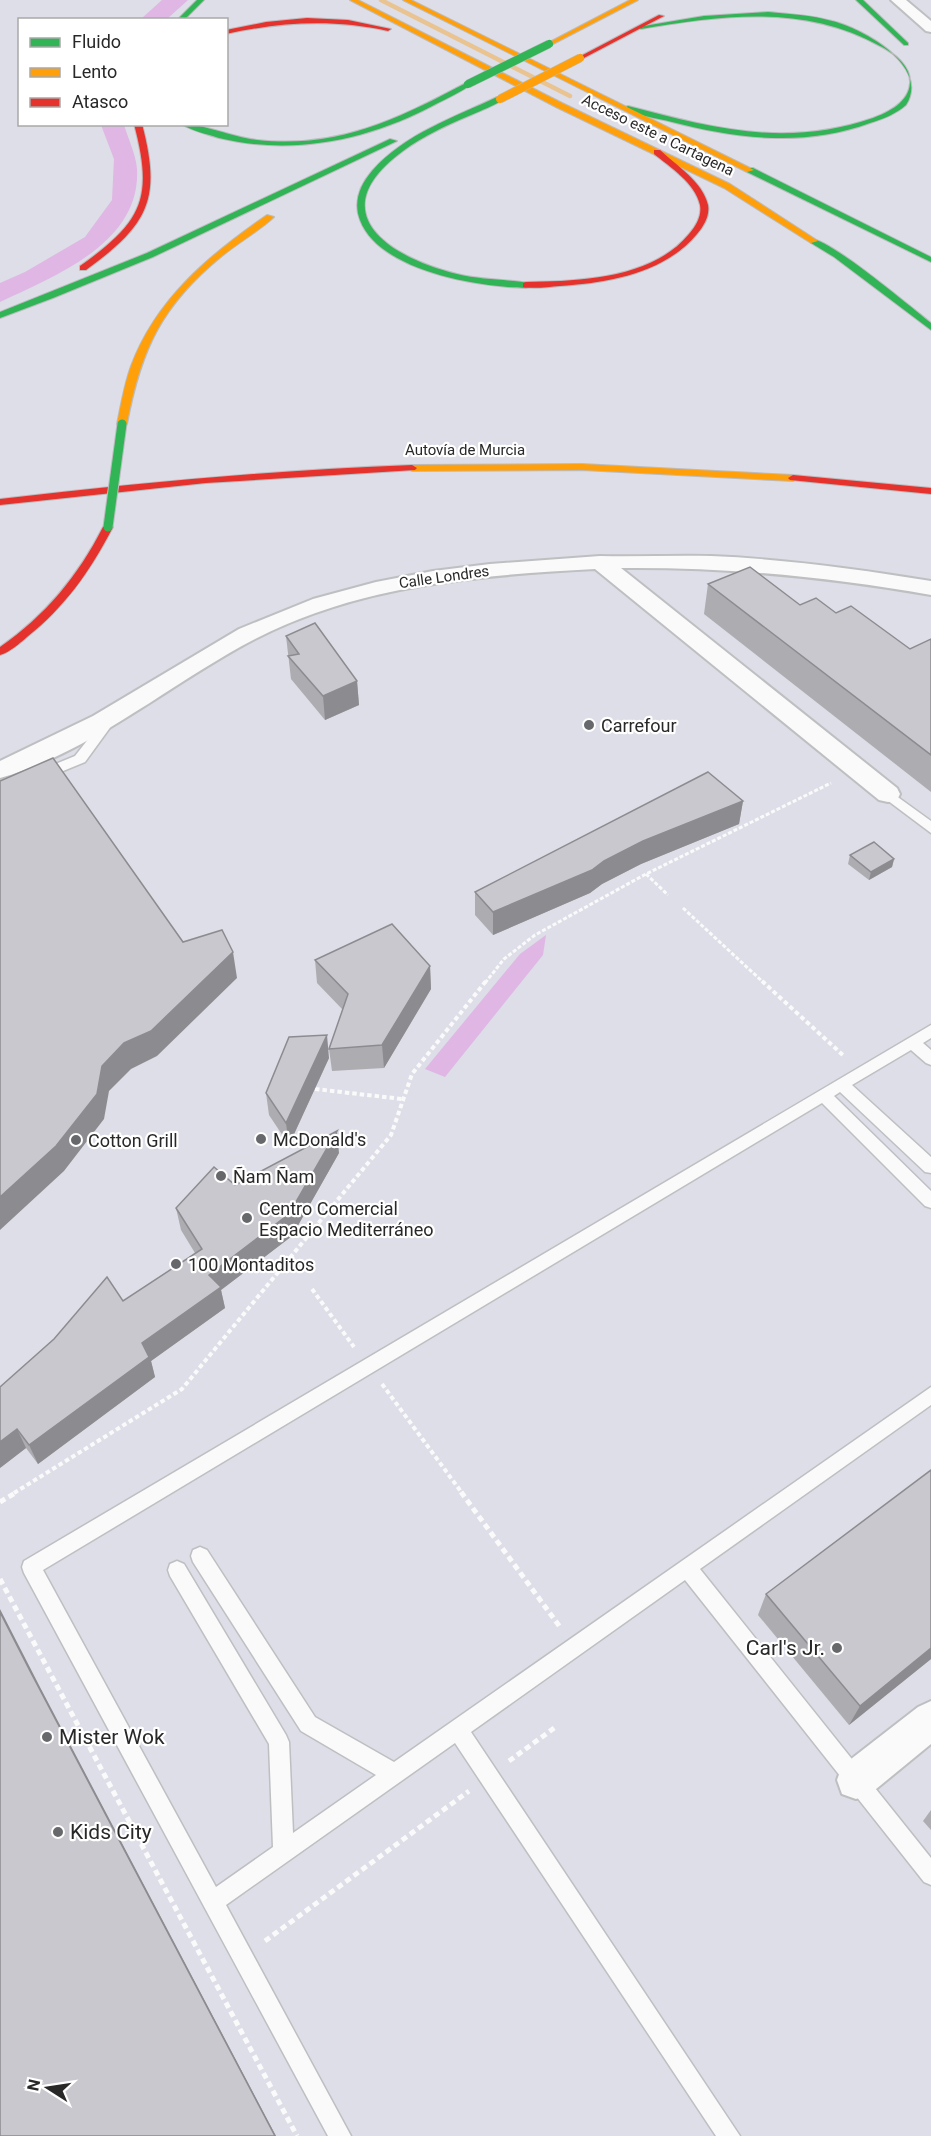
<svg xmlns="http://www.w3.org/2000/svg" width="931" height="2136" font-family="Roboto,sans-serif">
<style>
.green{fill:#dfb6e4}
.lines{fill:none;stroke-linecap:round;stroke-linejoin:round}
.stream{stroke:#e9c390;stroke-width:4.5}
.lane-casing{stroke:#bebfc0;stroke-width:3}
.street-casing{stroke:#bebfc0;stroke-width:4}
.fast-casing{stroke:#bcbcbf;stroke-width:2}
.slow-casing{stroke:#bcbcbf;stroke-width:2}
.jam-casing{stroke:#bcbcbf;stroke-width:2}
.path-far2{stroke:#fafafb;stroke-width:3;stroke-dasharray:4 2;stroke-linecap:butt}
.path-far1{stroke:#fafafb;stroke-width:4;stroke-dasharray:4.5 3;stroke-linecap:butt}
.path{stroke:#fafafb;stroke-width:5;stroke-dasharray:6 4;stroke-linecap:butt}
.lane{fill:#fafafb;fill-rule:evenodd}
.street{fill:#fafafb;fill-rule:evenodd}
.fast{fill:#30b455;fill-rule:evenodd}
.slow{fill:#ff9f0a;fill-rule:evenodd}
.jam{fill:#e5322d;fill-rule:evenodd}
.fast-bridge-far1-casing{stroke:#bcbcbf;stroke-width:9;stroke-linecap:butt}
.fast-bridge-casing{stroke:#bcbcbf;stroke-width:11;stroke-linecap:butt}
.slow-bridge-casing{stroke:#bcbcbf;stroke-width:9;stroke-linecap:butt}
.fast-bridge-far1{stroke:#30b455;stroke-width:8}
.fast-bridge{stroke:#30b455;stroke-width:9}
.slow-bridge{stroke:#ff9f0a;stroke-width:8}
.wall{fill:#acacb1}
.shaded-wall{fill:#8c8c90}
.building{fill:#c8c8ce;stroke:#8c8c90;stroke-width:1.5}
.poi-dot{fill:#67686b;stroke:#fff;stroke-width:2}
.labels{text-anchor:middle;dominant-baseline:central;stroke-width:4.5;stroke-linejoin:round;paint-order:stroke}
.far-street-label{font-size:15px;fill:#282828;stroke:#fff}
.poi-label{font-size:18px;fill:#282828;stroke:#fff;text-anchor:start}
.near-poi-label{font-size:21px;fill:#282828;stroke:#fff;text-anchor:start}
</style>
<rect width="100%" height="100%" fill="#dddee7"/>
<g class="green">
<polygon points="162,0 188,0 167,19 141,19"/>
<path d="M101,125H124C128,138 136,155 137,169C141,243 55,276 0,302V283L25,272L85,237L112,200L114,159Z"/>
<polygon points="546,935 543,955 445,1077 425,1069 520,954"/>
</g>
<g class="lines">
<polyline class="stream" points="381,0 570,96"/>
<g class="lane-casing">
<g id="lane">
<polygon points="111,714 117,718 85,762 46,778 36,778 35,775 36,772 75,756 107,715"/>
<polygon points="888,790 931,821 931,833 883,797 882,794 883,791"/>
<polygon points="931,1025 931,1038 923,1043 931,1050 931,1065 926,1063 911,1050 852,1085 931,1157 931,1173 925,1172 840,1092 834,1096 931,1191 931,1208 925,1206 822,1103 43,1570 216,1887 273,1847 269,1744 170,1576 168,1570 170,1564 177,1561 184,1564 286,1735 289,1742 293,1833 376,1775 301,1731 193,1562 191,1556 193,1550 200,1547 207,1550 315,1717 394,1762 931,1387 931,1405 700,1569 931,1858 931,1885 924,1882 685,1580 471,1732 740,2136 716,2136 455,1743 226,1905 351,2136 328,2136 24,1573 22,1567 24,1561"/>
</g>
</g>
<g class="street-casing">
<g id="street">
<polygon points="891,0 906,0 931,21 931,32 926,31"/>
<path d="M600,556C637,557 674,555 711,556C785,559 858,569 931,581V595C828,577 726,567 621,568L897,788L900,794L897,800L888,802L879,800L595,569C480,575 359,585 255,639C172,682 90,753 0,778V761L93,716L239,629L313,599L376,582L433,571L490,564Z"/>
<polygon points="931,1701 931,1744 870,1794 856,1799 842,1794 837,1780 842,1766 918,1707"/>
</g>
</g>
<g class="fast-casing">
<g id="fast">
<polygon points="197,0 204,0 184,20 177,20"/>
<polygon points="856,0 863,0 908,43 908,45 904,45"/>
<path d="M768,12C790,14 811,15 832,21C861,28 931,65 906,105C896,114 883,119 870,123C805,147 738,139 672,122C657,118 637,116 624,108L628,106C713,128 786,148 873,118C889,112 909,102 910,83C911,66 894,53 880,46C804,4 723,15 641,29L638,27L704,16Z"/>
<path d="M466,83L472,84C461,92 448,98 436,104C369,140 294,156 219,138C207,134 192,131 181,124C204,124 232,137 257,140C337,149 398,119 466,83Z"/>
<path d="M497,97L504,99C494,106 482,110 471,115C447,125 423,136 403,151C320,212 388,257 457,274C481,280 505,279 529,283V287L526,288C479,287 379,271 360,220C353,202 360,185 372,171C404,134 455,117 497,97Z"/>
<polygon points="390,139 397,141 153,257 53,298 0,318 0,312 147,253"/>
<polygon points="747,168 753,168 931,257 931,262 747,172"/>
<path d="M811,239C829,238 912,308 931,323V330L834,257L811,243Z"/>
</g>
</g>
<g class="slow-casing">
<g id="slow">
<polygon points="350,0 358,0 562,103 730,184 818,241 811,243 724,188 556,107"/>
<polygon points="403,0 411,0 754,170 747,172"/>
<polygon points="630,0 638,0 551,45 546,44"/>
<path d="M267,215L274,217C259,231 239,242 222,256C162,305 141,349 127,424L119,426L117,424C121,405 124,385 131,366C156,299 209,255 267,215Z"/>
<polygon points="582,464 793,475 798,478 793,481 582,470 412,471 407,468 412,465"/>
</g>
</g>
<g class="jam-casing">
<g id="jam">
<polygon points="659,15 664,16 582,59 577,58"/>
<path d="M307,18L348,20L391,29L388,31C333,19 281,22 226,34V30L266,22Z"/>
<path d="M134,124H142C162,200 148,225 86,270H80V266C142,222 154,199 134,124Z"/>
<path d="M654,150H660C676,165 703,182 708,205C710,215 704,226 697,234C665,273 608,283 560,286C548,287 535,289 523,287V283L526,282C580,281 652,279 689,234C696,226 702,216 700,205C695,183 670,167 654,154Z"/>
<path d="M412,465L417,468L415,470L206,483L0,505V499C137,483 274,470 412,465Z"/>
<polygon points="793,475 931,488 931,494 790,480 788,478"/>
<path d="M108,524L113,527C91,570 65,607 27,637C19,644 10,652 0,655V647C46,615 78,576 103,527Z"/>
</g>
</g>
<g class="path-far2">
<polyline points="646,874 668,895"/>
<polyline points="683,908 764,983"/>
<polyline points="485,983 504,959 535,935 646,874 831,783"/>
</g>
<g class="path-far1">
<polyline points="762,981 845,1057"/>
<polyline points="315,1089 402,1099"/>
<polyline points="312,1289 354,1347"/>
<polyline points="382,1384 462,1493"/>
<polyline points="14,1493 182,1389 391,1135 412,1074 486,981"/>
</g>
<g class="path">
<polyline points="461,1492 560,1627"/>
<polyline points="0,1502 17,1492"/>
<polyline points="0,1579 297,2136"/>
<polyline points="509,1761 557,1726"/>
<polyline points="265,1941 469,1791"/>
</g>
<use href="#lane" class="lane"/>
<use href="#street" class="street"/>
<use href="#fast" class="fast"/>
<use href="#slow" class="slow"/>
<use href="#jam" class="jam"/>
<g class="fast-bridge-far1-casing">
<polyline id="fast-bridge-far1" points="468,84 549,44"/>
</g>
<g class="fast-bridge-casing">
<polyline id="fast-bridge" points="108,527 122,424"/>
</g>
<g class="slow-bridge-casing">
<polyline id="slow-bridge" points="500,99 580,58"/>
</g>
<use href="#fast-bridge-far1" class="fast-bridge-far1"/>
<use href="#fast-bridge" class="fast-bridge"/>
<use href="#slow-bridge" class="slow-bridge"/>
</g>
<g class="wall">
<polygon points="708,584 836,613 910,649 931,639 931,792 704,614"/>
<polygon points="286,636 357,681 359,705 325,720 291,679"/>
<polygon points="743,801 739,824 641,864 602,884 590,893 493,935 475,915 475,892"/>
<polygon points="850,855 894,859 892,867 869,880 848,864"/>
<polygon points="315,960 430,966 431,989 384,1068 332,1071 329,1049 343,1010 317,983"/>
<polygon points="329,1058 289,1145 269,1115 266,1093"/>
<polygon points="339,1153 292,1236 221,1290 225,1308 151,1361 155,1377 38,1464 26,1448 0,1468 54,1339 123,1301 195,1253 181,1230 176,1208 235,1185"/>
<polygon points="931,1470 931,1659 849,1725 758,1615 766,1594"/>
<polygon points="931,1810 931,1830 923,1821"/>
</g>
<g class="shaded-wall">
<polygon points="357,681 359,705 325,720 323,696"/>
<polygon points="743,801 739,824 641,864 602,884 590,893 493,935 493,912 643,841"/>
<polygon points="894,859 892,867 869,880 871,872"/>
<polygon points="233,952 237,978 157,1056 131,1069 109,1091 104,1119 64,1171 0,1230 0,1197 102,1066 124,1043"/>
<polygon points="430,966 431,989 384,1068 382,1045"/>
<polygon points="327,1035 329,1058 289,1145 286,1123"/>
<polygon points="337,1131 339,1153 292,1236 221,1290 225,1308 151,1361 155,1377 38,1464 29,1445 209,1275"/>
<polygon points="17,1429 26,1448 0,1468 0,1442"/>
<polygon points="0,1609 41,1689 276,2136 275,2136 30,1671 0,1612"/>
<polygon points="931,1648 931,1659 849,1725 860,1706"/>
</g>
<g class="building">
<polygon points="750,567 800,605 816,598 836,613 851,606 910,649 931,639 931,755 708,584"/>
<polygon points="315,623 357,681 323,696 288,656 299,654 286,636"/>
<polygon points="53,758 183,942 222,930 233,952 151,1031 124,1043 102,1066 97,1094 56,1146 0,1197 0,781"/>
<polygon points="708,772 743,801 643,841 604,861 592,870 493,912 475,892"/>
<polygon points="874,842 894,859 871,872 850,855"/>
<polygon points="392,924 430,966 382,1045 329,1049 348,994 315,960"/>
<polygon points="327,1035 286,1123 266,1093 289,1037"/>
<polygon points="337,1131 289,1214 209,1275 221,1287 142,1343 149,1357 29,1445 17,1429 0,1442 0,1387 54,1339 107,1277 123,1301 202,1249 176,1208 214,1167 235,1185"/>
<polygon points="931,1470 931,1648 860,1706 766,1594"/>
<polygon points="0,1612 30,1671 275,2136 0,2136"/>
</g>
<g class="poi-dot">
<circle cx="589" cy="725" r="6"/>
<circle cx="261" cy="1139" r="6"/>
<circle cx="76" cy="1140" r="6"/>
<circle cx="221" cy="1176" r="6"/>
<circle cx="247" cy="1218" r="6"/>
<circle cx="176" cy="1264" r="6"/>
<circle cx="837" cy="1648" r="6"/>
<circle cx="47" cy="1737" r="6"/>
<circle cx="58" cy="1832" r="6"/>
</g>
<g class="labels">
<g class="far-street-label">
<text transform="translate(658 135) rotate(26)">Acceso este a Cartagena</text>
<text x="465" y="450">Autovía de Murcia</text>
<text transform="translate(444 577) rotate(-8)">Calle Londres</text>
</g>
<g class="poi-label">
<text x="601" y="725">Carrefour</text>
<text x="273" y="1139">McDonald's</text>
<text x="88" y="1140">Cotton Grill</text>
<text x="233" y="1176">Ñam Ñam</text>
<text x="259" y="1208">Centro Comercial<tspan x="259" dy="21">Espacio Mediterráneo</tspan></text>
<text x="188" y="1264">100 Montaditos</text>
</g>
<g class="near-poi-label">
<text x="825" y="1648" text-anchor="end">Carl's Jr.</text>
<text x="59" y="1737">Mister Wok</text>
<text x="70" y="1832">Kids City</text>
</g>
</g>
<rect x="18" y="18" width="210" height="108" fill="#ffffff" stroke="#a9a9a9" stroke-width="1.5"/>
<rect x="30" y="38" width="30" height="9" fill="#30b455" stroke="#a9a9a9" stroke-width="1.5"/>
<text x="72" y="48" font-size="18" fill="#282828">Fluido</text>
<rect x="30" y="68" width="30" height="9" fill="#ff9f0a" stroke="#a9a9a9" stroke-width="1.5"/>
<text x="72" y="78" font-size="18" fill="#282828">Lento</text>
<rect x="30" y="98" width="30" height="9" fill="#e5322d" stroke="#a9a9a9" stroke-width="1.5"/>
<text x="72" y="108" font-size="18" fill="#282828">Atasco</text>
<g transform="translate(48 2088) rotate(282)" stroke="#ffffff" stroke-width="4.5" paint-order="stroke">
<path d="M0-4.5L10 22L0 15L-10 22Z" fill="#282828"/>
<text y="-9" font-size="16" font-weight="bold" text-anchor="middle" fill="#282828">N</text>
</g>
</svg>
